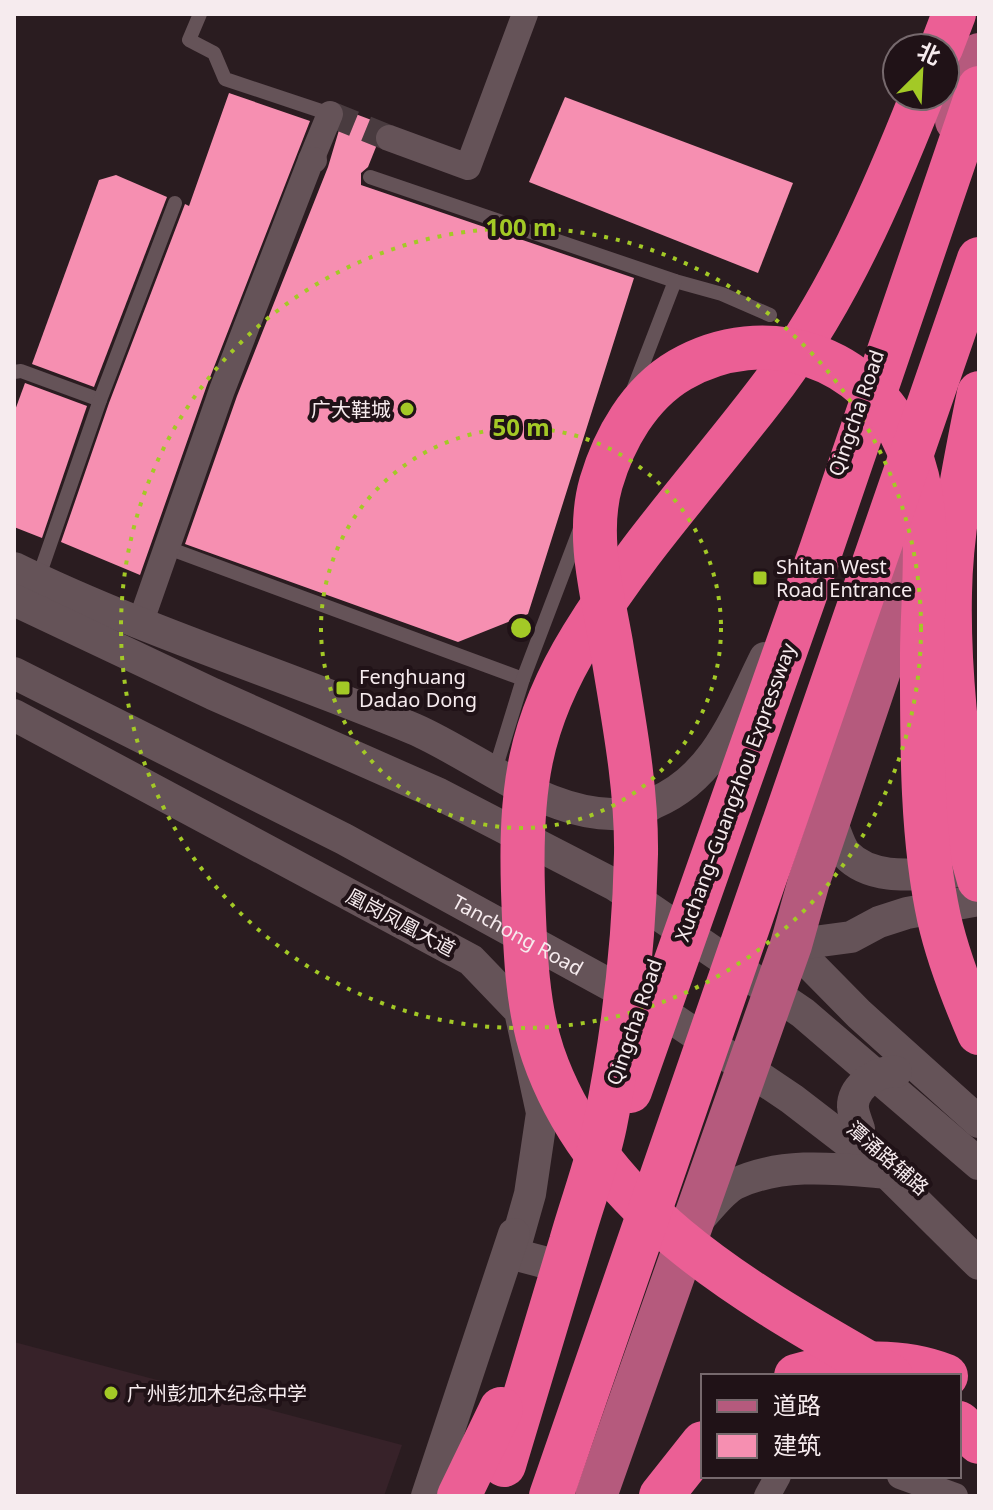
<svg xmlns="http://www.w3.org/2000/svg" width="993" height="1510" font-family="'Noto Sans','Noto Sans SC',sans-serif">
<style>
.built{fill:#372229}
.building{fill:#f68fb1}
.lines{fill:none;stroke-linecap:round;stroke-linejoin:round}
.minor-tunnel{stroke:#493b3f;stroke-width:26;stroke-dasharray:26 13;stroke-linecap:butt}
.service{stroke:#655358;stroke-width:14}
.minor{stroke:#655358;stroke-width:26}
.tertiary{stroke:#655358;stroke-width:32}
.primary{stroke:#b55a7d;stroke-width:42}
.motorway{stroke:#eb5f95;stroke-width:44}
.ring{fill:none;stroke:#a3c926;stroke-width:4;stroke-dasharray:4 8}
.poi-dot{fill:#a3c926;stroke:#201217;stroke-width:3}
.labels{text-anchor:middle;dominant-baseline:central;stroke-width:8;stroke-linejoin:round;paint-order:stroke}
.poi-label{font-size:20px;fill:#f6ebee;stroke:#201217;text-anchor:start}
.street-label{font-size:20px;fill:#f6ebee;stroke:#201217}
.centre{fill:#a3c926;stroke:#201217;stroke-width:4}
.ring-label{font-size:24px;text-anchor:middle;font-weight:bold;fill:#a3c926;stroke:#201217;stroke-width:8;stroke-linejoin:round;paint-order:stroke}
</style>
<rect width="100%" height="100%" fill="#2a1c20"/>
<polygon class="built" points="14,1342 402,1445 384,1496 14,1496"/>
<g class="building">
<polygon points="229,93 310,121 207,385 140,575 61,542 109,403 185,204 189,206"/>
<polygon points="565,97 793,183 758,273 529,182"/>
<polygon points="345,110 382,124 374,133 376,147 368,167 361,173 361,185 634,278 528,614 458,642 185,544 237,396 328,167"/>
<polygon points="116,175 167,197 94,387 32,364 99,180"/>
<polygon points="25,383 87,406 42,538 14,527 14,413"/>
</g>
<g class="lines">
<polyline class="minor-tunnel" points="330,114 389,138"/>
<g class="service">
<polyline points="200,14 189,40 214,53 225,79 330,114"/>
<polyline points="370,177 675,281 722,294 770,315"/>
<polyline points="14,372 21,371 100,400"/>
<polyline points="633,390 675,281"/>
<polyline points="168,548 523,679"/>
<polyline points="38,579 100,400 175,203"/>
<polyline points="495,770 523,679 580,529"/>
</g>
<g class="minor">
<polyline points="389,138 468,167 525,14"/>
<polyline points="311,160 330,114"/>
<polyline points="141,621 222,390 311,160 314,160"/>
<polyline points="900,1476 955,1496"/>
<polyline points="767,1496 778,1476"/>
</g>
<g class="tertiary">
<path d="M14,568C143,631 282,674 414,729C481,758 554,824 632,813C639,812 648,806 654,803C716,777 737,714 765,658"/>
<polyline points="14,600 213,694 439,794 615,885 803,1013 979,1164"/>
<path id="s1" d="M14,673L344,839L676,1021L792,1099L883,1169L979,1264"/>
<polyline points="14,715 471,960 520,1011 542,1113 530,1194 513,1254 551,1264"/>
<path d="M830,819C835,829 839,846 846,854C872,882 918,874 952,872"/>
<polyline points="791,945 859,1014 979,1122"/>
<polyline points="791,945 851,937 879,922 907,913 979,900"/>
<path d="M859,1129C857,1122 852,1112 853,1104C855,1085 879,1070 896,1072"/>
<path d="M695,1223C707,1212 721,1191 735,1184C783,1161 840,1169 890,1173"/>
<polyline points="427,1496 514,1234"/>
</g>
<g class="primary">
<polyline points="956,121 979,54"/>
<polyline points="596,1496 791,945 809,881 919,555"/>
</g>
<g class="motorway">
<polyline points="941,48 954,14"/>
<path d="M979,393C966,459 951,526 950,593C948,681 961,768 972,855L979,880"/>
<polyline points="630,1091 821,550 979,88"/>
<path d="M796,1376C845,1362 898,1357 946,1376"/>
<path d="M891,1376C754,1297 598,1214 543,1054C526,1004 525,944 523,891C520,790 528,725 582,637C638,545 712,467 776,381C839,296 883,194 922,96"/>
<polyline points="959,1423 979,1442"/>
<path d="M504,1465C527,1390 549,1316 571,1242C582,1203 597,1164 605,1125C623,1037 634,944 636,854C637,785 622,712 611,643C602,592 586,535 601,483C614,439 639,394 680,370C765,321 869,355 907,446C935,512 922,587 922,656C922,740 921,836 939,918C948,958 963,996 979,1033"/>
<polyline points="459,1496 501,1409"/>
<polyline points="551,1496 979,259"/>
<polyline points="661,1496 703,1443"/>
</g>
</g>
<g class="ring">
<circle cx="521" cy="628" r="200"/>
<circle cx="521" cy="628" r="400"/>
</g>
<g class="poi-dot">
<circle cx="407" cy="409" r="8"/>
<rect x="752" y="570" width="16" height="16" rx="4"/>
<rect x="335" y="680" width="16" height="16" rx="4"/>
<circle cx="111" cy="1393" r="8"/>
</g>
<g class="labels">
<g class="poi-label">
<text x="391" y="409" text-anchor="end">广大鞋城</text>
<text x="776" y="566">Shitan West<tspan x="776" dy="23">Road Entrance</tspan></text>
<text x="359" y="676">Fenghuang<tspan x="359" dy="23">Dadao Dong</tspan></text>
<text x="127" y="1393">广州彭加木纪念中学</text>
</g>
<g class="street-label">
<text transform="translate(856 413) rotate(-71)">Qingcha Road</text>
<text transform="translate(735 792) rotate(-70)">Xuchang–Guangzhou Expressway</text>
<text transform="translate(401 922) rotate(28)">凰岗凤凰大道</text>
<text stroke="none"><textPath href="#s1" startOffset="568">Tanchong Road</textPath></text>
<text transform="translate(634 1022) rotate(-71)">Qingcha Road</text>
<text transform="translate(888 1158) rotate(41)">潭涌路辅路</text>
</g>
</g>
<circle cx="521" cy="628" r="12" class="centre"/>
<g class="ring-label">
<text x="521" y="236">100 m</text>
<text x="521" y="436">50 m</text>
</g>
<rect width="993" height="1510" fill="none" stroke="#f6ebee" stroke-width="32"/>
<rect x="701" y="1374" width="260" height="104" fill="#201217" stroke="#76696d" stroke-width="2"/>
<rect x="717" y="1400" width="40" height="12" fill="#b55a7d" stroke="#76696d" stroke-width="2"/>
<text x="773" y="1414" font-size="24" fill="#f6ebee">道路</text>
<rect x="717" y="1434" width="40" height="24" fill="#f68fb1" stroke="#76696d" stroke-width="2"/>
<text x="773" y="1454" font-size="24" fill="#f6ebee">建筑</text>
<g transform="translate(921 72) rotate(24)"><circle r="38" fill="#201217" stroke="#76696d" stroke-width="2"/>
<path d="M0-6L14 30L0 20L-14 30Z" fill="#a3c926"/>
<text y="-12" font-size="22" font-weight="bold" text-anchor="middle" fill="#f6ebee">北</text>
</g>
</svg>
